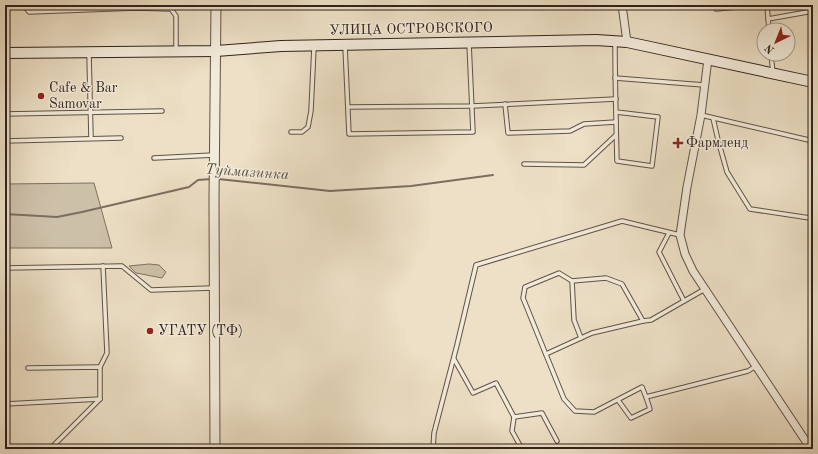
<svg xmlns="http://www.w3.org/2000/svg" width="818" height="454" font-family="'Old Standard TT',serif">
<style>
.green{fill:#cdc0a9;stroke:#7e7263}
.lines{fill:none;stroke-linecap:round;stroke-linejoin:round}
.stream{stroke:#7b6e60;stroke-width:2}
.service-casing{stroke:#5f5247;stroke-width:5.5}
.minor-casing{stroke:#5f5247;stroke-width:9}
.tertiary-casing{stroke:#5f5247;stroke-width:11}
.secondary-casing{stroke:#30231d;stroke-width:12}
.service{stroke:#f3ebda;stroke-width:3.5}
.minor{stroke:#f3ebda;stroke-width:7}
.tertiary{stroke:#f3ebda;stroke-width:9}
.secondary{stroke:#f3ebda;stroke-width:10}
.poi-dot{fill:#8f2418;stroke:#f3ebda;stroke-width:1.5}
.labels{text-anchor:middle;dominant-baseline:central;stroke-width:3;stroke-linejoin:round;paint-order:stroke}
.street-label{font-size:14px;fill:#30231d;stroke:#f3ebda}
.poi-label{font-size:14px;fill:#30231d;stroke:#f3ebda;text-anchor:start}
.water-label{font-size:15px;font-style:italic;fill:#5c4f44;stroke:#f3ebda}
</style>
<rect width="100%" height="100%" fill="#ede0c6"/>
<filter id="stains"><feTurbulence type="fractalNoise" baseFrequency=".005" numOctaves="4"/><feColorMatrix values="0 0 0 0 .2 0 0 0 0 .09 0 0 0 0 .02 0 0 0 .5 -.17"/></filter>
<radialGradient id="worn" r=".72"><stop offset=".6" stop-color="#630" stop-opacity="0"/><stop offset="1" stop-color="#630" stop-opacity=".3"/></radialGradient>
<g class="green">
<polygon points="94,183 112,248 5,248 5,184"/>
<polygon points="149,264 159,265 166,272 162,278 136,273 129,266"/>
</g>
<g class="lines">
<g class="stream">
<polyline points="218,179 330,191 411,186 493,175"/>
<polyline points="5,214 57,217 82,212 189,187 198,180 211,179"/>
</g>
<g class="service-casing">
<g id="service">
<polyline points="24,5 29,12 136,8 171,9 176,16 176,51"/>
<polyline points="715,5 716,9 758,5"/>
<polyline points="767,5 769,30"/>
<polyline points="768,19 813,11"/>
<path d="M615,42C615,81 616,121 617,161L652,166L658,117L616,112"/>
<polyline points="345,46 349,134 473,132 469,43"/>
<polyline points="89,54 91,138"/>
<polyline points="771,54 773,73"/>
<polyline points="615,78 704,85"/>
<polyline points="505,104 508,133 570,131 584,124 616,122"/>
<polyline points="348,107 472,106 616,99"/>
<polyline points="5,114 162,111"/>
<polyline points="701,115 813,141"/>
<polyline points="713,118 718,140 727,172 750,209 810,218 813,217"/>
<polyline points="291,132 302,132 308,127 311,111 314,47"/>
<polyline points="5,141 121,138"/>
<polyline points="154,158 214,155"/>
<polyline points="524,164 584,165 616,135"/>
<polyline points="669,233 659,252 684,301"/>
<polyline points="5,268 122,266 151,290 213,288"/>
<polyline points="572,281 574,320 581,338"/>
<polyline points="705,289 651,320 643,321 622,284 606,278 572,281 559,273 525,287 523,298 564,399 575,411 594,412 642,387 646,397 748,371 756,366"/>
<polyline points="546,354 592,333 643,321"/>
<polyline points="454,359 473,393 496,383 514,417 512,431 522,449"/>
<polyline points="100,367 107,353 103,266"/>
<polyline points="28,368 100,367 100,399 50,449"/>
<polyline points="618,400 631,418 650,409 646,397"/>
<polyline points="5,404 100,399"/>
<polyline points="514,417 542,413 557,441"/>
<polyline points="433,449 434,433 457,345 476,265 622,221 680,235"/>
</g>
</g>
<g class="minor-casing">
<g id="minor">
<polyline points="622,5 627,42"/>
<polyline points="708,59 701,115 687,187 680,235 685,254 693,271 811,449"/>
</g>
</g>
<g class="tertiary-casing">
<polyline id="tertiary" points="215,449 214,200 216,5"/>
</g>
<g class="secondary-casing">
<polyline id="secondary" points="5,53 216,51 281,46 596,40 627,42 813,82"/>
</g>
<use href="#service" class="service"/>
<use href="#minor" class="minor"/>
<use href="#tertiary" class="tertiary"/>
<use href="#secondary" class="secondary"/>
</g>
<g class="poi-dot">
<circle cx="41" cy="96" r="4"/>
<path d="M676 137h4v4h4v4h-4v4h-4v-4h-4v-4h4z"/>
<circle cx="150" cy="331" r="4"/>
</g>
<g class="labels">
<g class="street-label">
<text transform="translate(411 29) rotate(-1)">УЛИЦА ОСТРОВСКОГО</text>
</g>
<g class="poi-label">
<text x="49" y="88">Cafe &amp; Bar<tspan x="49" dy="16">Samovar</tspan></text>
<text x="686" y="143">Фармленд</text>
<text x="158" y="331">УГАТУ (ТФ)</text>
</g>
<g class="water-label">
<text transform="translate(247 173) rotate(4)">Туймазинка</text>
</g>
</g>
<rect width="818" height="454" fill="none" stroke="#ede0c6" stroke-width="20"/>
<rect x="6" y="6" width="806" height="442" fill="none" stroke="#30231d" stroke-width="2"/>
<rect x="10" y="10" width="798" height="434" fill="none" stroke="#30231d"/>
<g transform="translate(776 42) rotate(223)"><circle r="19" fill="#f3ebda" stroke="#a59b8e"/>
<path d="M0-3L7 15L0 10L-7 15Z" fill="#8f2418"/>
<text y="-6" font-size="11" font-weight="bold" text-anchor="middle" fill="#30231d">N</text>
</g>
<rect width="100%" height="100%" filter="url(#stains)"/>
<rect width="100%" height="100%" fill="url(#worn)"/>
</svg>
